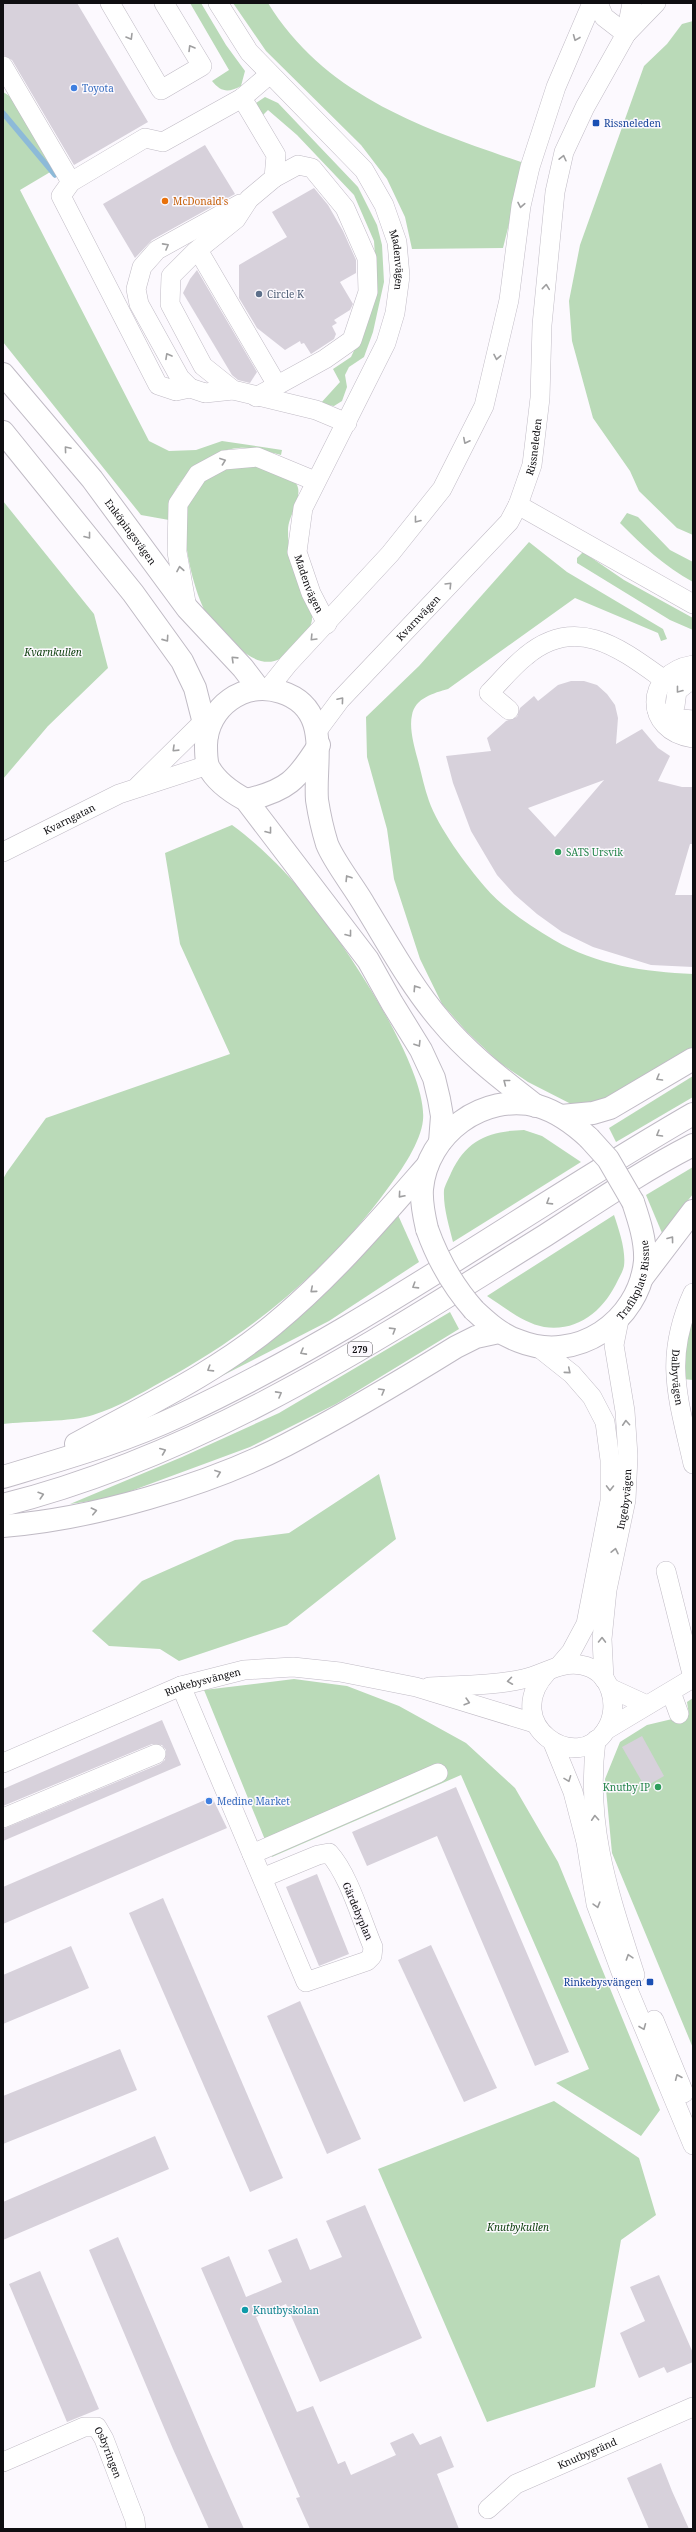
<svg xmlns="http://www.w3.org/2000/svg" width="696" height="2532" font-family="'Noto Serif',serif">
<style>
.green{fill:#badab8}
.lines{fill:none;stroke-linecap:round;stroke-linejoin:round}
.stream{stroke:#8dbad8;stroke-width:5.5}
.building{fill:#d7d1db;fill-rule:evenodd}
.minor-casing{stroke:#c0bbc5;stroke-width:20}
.major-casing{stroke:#c0bbc5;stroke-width:24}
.highway-casing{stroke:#c0bbc5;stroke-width:24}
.minor{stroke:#fff;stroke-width:19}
.major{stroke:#fff;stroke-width:22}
.highway{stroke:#fff;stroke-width:22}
.major-bridge-casing{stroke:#c0bbc5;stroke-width:24;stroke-linecap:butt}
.major-bridge{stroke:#fff;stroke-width:22}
.oneway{stroke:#9f9fa0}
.shop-dot{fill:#3f7fe0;stroke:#fcf9fe;stroke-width:1.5}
.transit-dot{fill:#1a4fb4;stroke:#fcf9fe;stroke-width:1.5}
.food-dot{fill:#e8710a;stroke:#fcf9fe;stroke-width:1.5}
.service-dot{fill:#5c6f8a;stroke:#fcf9fe;stroke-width:1.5}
.leisure-dot{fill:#2e9e5b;stroke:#fcf9fe;stroke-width:1.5}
.culture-dot{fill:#0f9aa8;stroke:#fcf9fe;stroke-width:1.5}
.labels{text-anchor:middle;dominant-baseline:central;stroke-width:3;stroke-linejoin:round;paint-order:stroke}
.shield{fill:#fcf9fe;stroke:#565458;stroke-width:1}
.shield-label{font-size:9px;font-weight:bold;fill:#0f0e11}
.shop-label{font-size:10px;fill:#366cbe;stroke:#fcf9fe;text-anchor:start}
.transit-label{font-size:10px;fill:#164399;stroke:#fcf9fe;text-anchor:start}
.food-label{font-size:10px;fill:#c56008;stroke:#fcf9fe;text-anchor:start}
.street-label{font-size:10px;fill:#0f0e11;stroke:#fcf9fe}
.service-label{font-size:10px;fill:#4e5e75;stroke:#fcf9fe;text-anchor:start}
.park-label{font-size:10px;font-style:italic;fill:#0f410f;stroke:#fcf9fe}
.leisure-label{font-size:10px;fill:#27864d;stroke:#fcf9fe;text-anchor:start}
.culture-label{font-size:10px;fill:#0d838f;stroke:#fcf9fe;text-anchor:start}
</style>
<rect width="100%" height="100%" fill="#fcf9fe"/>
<g class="green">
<path d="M190,3H201L226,45L245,71L241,86C228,93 221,92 212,81L229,70Z"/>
<path d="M233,3H268C326,97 425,129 524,163L503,248L412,249L405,217L387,179L361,145L266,51Z"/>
<polygon points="693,21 693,535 677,528 639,491 630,471 593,418 572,341 569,301 580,245 644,66 667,44 682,24"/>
<path d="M3,92L21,103L57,168L20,190L149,441L169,451L196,450L222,441L282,450L281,455C268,452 253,447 239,448C212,450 183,471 173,496C170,503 171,513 169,520L141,515L3,342Z"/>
<polygon points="265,97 278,103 358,187 377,225 382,245 384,282 373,332 364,357 349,367 345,375 347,387 342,401 334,406 320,404 340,382 333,369 351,357 369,319 376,271 374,241 354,195 297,135 268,110 260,118 256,103"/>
<path d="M259,466C271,470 291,473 297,485C303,498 288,516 288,530C288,561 298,584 312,612C314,628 304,637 294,648C267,678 242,653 222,631C217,625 210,619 206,613C193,589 181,537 186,509C188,496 202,478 215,472C228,465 244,467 259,466Z"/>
<polygon points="3,501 94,614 108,668 48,726 3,779"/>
<path d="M627,513L638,517L670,550L693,562V582C665,567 642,545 620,523Z"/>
<path d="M529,542L567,572L663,629L667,639L661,641L658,633L575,598L448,689C434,693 415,698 412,715C409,728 414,745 417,757C421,771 424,787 429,801C438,827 467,866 485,887C503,908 530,926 554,940C596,965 645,972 693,974V1047L601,1103L575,1106L528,1082L500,1063L467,1032L442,1004L420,959L394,879L387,829L367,757L366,717L419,666Z"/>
<polygon points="583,552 624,580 693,618 693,630 670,620 577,563 577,558"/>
<path d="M232,825C261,846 287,873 310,901C343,943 428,1067 423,1120C421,1142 401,1171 388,1188C330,1269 249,1334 163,1381C140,1394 118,1407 93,1415C72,1422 27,1421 3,1424V1179L7,1172L46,1118L230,1054L180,944L165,853Z"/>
<polygon points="693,1076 693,1097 616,1142 609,1128"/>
<path d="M524,1130L542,1136L581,1162L453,1242C449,1226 443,1207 444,1190C445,1185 449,1178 451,1173C467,1139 489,1131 524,1130Z"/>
<polygon points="693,1167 693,1194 662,1233 646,1195"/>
<polygon points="398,1215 419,1262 329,1321 210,1382"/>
<path d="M614,1215C619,1230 626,1250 624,1266C623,1271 620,1276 618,1280C604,1310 579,1332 544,1327C523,1323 504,1307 487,1296Z"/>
<polygon points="693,1306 693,1380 683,1379 686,1327"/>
<polygon points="450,1312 459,1329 336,1404 250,1447 112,1498 70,1504 182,1457 279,1413"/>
<polygon points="379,1474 396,1539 287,1625 179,1661 160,1649 109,1646 92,1631 142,1581 235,1540 289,1533"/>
<polygon points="294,1679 347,1686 399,1706 466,1743 515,1788 558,1862 660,2110 641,2136 556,2083 589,2069 461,1775 272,1857 204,1690"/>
<polygon points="693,1698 693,2048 612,1853 605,1779 620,1742 647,1725 689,1715 687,1702"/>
<polygon points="554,2101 639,2158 656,2215 621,2240 595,2387 487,2422 378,2169"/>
</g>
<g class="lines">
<polyline class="stream" points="3,113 55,175"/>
</g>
<g class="building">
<polygon points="3,3 77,3 148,122 74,165 12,60 3,55"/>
<polygon points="205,145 235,194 152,240 135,258 103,204"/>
<polygon points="314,188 328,205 343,231 356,260 356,273 340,282 353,304 350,310 334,320 337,323 332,326 336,334 334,339 311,354 304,343 301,344 300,341 285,350 257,328 239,298 239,265 287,237 272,212"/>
<polygon points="197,270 257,372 250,383 238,380 232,375 183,293 190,279"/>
<path d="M571,681H584L597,685L607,694L615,705L618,718L616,744L642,729L658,748L670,756L658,781L682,787H693V844H690L675,895H693V967L651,965L593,947L562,932L537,914L514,894L497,875L471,831L453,783L446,756L491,751L487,738L506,721L517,717L520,708L534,696L538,701L558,685ZM604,780L555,837L528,808Z"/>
<polygon points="162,1720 181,1765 3,1841 3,1829 160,1764 165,1760 166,1750 162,1745 152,1744 3,1806 3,1789"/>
<polygon points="642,1736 664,1776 645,1787 622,1747"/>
<polygon points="456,1787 569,2052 535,2066 437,1836 367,1866 352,1832"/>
<polygon points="212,1797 227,1828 3,1924 3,1887"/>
<polygon points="317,1874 349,1954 319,1966 286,1887"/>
<polygon points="163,1898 283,2178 250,2192 129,1913"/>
<polygon points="431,1945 497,2088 464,2102 398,1960"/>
<polygon points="71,1946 89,1988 3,2024 3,1975"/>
<polygon points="300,2001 361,2139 327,2154 267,2016"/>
<polygon points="120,2049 137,2090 3,2144 3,2096"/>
<polygon points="155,2136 169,2169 3,2240 3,2202"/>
<polygon points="365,2205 422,2338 320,2382 286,2304 256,2317 297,2412 313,2406 338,2464 345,2461 351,2475 396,2455 390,2443 413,2433 420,2445 441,2436 454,2467 437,2474 459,2529 310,2529 296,2498 300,2497 201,2268 229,2256 246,2297 282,2282 268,2250 297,2238 310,2270 342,2257 326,2221"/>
<polygon points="118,2237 209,2450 244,2529 209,2529 173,2449 89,2250"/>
<polygon points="40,2271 99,2409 67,2422 9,2284"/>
<polygon points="659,2275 693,2353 693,2362 667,2373 664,2367 639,2378 620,2333 645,2321 630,2287"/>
<polygon points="661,2463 672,2491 689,2529 649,2529 627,2478"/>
</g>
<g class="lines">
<g class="minor-casing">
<g id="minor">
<polyline points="110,3 161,90 202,66 164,3"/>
<path id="s1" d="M218,3L249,52L364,170L384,205L397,242L400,276L395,313L386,343L303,508L297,552L311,593L327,624"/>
<polyline points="598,3 604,17 626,34"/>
<polyline points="627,33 656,3"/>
<polyline points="3,66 71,182 145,138 163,142 242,98"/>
<polyline points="270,74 242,98 276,155 274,178 249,199 236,219 195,252 171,276 170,304 203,366 233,390 316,410 347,423"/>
<polyline points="71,182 61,196 158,385 176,391 190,388 205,393 233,390"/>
<polyline points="198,250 277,385"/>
<polyline points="190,388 180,378 139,304 136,289 142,267 157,250 240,204"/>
<polyline points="256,397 325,359 352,340 368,292 367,258 345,208 312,168 298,165 274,178"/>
<polyline points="518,505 693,604"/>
<polyline points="187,608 177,552 178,504 198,474 224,460 257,457 315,481"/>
<path d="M693,665C644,673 643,731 693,738"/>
<polyline points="268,689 288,664 390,554 442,489 484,406 509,300 521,206 530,167 556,87 592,3"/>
<polyline points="675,706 677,691 687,683 693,682"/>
<path d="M509,710L489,693C501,681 512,667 526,656C576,614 620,648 663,679"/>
<polyline points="657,710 671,718 693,720"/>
<path id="s2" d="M317,731L340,700L509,522L518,505L532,465L540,398L542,325L555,192L564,152L585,107L626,34L632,3"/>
<polyline points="138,786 203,722"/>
<path id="s3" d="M3,852L119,794L208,765"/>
<path id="s4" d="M693,1293C663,1359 678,1397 693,1464"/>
<polyline points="538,1347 572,1374 592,1397 605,1422 610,1460 610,1501 586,1624 571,1652 559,1666"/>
<polyline points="666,1571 693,1678"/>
<path id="s5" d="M604,1679L602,1639L607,1590L626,1500L628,1456L625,1411L614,1345L619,1320"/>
<path d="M181,1686L306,1982L367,1961L372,1956L373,1947C361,1919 349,1875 329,1853L318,1855L262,1878"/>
<path d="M429,1687C460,1685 493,1686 523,1679C543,1675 560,1661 581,1665C611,1670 621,1706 606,1730C577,1776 499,1724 547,1672"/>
<polyline points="612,1689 647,1705"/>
<polyline points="671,1692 679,1714"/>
<polyline points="606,1730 693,1678"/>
<path d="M596,1740C585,1827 609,1893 635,1975"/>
<polyline points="553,1743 573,1792 586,1842 596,1904 624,1980 693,2145"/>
<path id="s6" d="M3,1763L181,1686L244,1670L293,1667L340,1672L416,1687L534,1723"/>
<polyline points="3,1818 156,1754"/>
<polyline points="252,1854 438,1773"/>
<polyline points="654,2020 684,2093"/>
<path id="s7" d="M3,2462L84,2427H97L104,2439L135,2520L136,2529"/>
<path id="s8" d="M488,2509L516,2484L693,2407"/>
</g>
</g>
<g class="major-casing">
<g id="major">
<path id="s9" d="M3,374L92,479L187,608L243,668L259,689"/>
<polyline points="3,432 133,593 182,661 195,688 207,735"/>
<path d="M246,800C287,791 297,780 319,745"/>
<polyline points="561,1116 593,1113 610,1108 693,1059"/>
<path d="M440,1142L442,1116L439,1099L434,1078L421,1050L392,1003L368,960L246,800C231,792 216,782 208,766C206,760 206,751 206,745C207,707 244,680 281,692C332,708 314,761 317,800C319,813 323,831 327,844C334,862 355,888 365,906C389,945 411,986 441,1021C468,1054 503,1080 536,1106"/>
<path d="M427,1229C424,1216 421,1202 422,1189C427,1134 483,1092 538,1106C558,1112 574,1124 589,1138"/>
<polyline points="642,1278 693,1211"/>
<path id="s10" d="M474,1310C488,1323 501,1335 519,1341C576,1364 639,1322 645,1261C646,1241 639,1220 633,1202"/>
</g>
</g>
<g class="highway-casing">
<g id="highway">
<path d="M76,1444C143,1407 214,1374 273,1325C331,1277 378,1222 427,1166"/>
<path d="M3,1477C63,1459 124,1442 181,1415C361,1331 521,1213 693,1114"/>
<path d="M3,1505C202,1455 374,1342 546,1235C594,1204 642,1171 693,1145"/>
<path d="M3,1526C92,1519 206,1486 286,1445C344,1415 401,1381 456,1347L476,1337L499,1332"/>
</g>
</g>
<use href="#minor" class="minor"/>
<use href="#major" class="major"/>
<use href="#highway" class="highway"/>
<g class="major-bridge-casing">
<g id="major-bridge">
<polyline points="589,1138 608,1159 633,1202"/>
<path d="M427,1229C438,1260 452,1285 474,1310"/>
</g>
</g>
<use href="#major-bridge" class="major-bridge"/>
</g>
<defs><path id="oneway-chevron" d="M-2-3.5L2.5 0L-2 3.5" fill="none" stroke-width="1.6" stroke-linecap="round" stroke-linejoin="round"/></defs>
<g class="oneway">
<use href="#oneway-chevron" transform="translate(130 37) rotate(59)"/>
<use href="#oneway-chevron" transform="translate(576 38) rotate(112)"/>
<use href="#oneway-chevron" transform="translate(191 48) rotate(-121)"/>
<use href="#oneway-chevron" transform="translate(563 158) rotate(-77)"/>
<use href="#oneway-chevron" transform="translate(521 205) rotate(101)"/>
<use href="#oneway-chevron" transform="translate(166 246) rotate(-29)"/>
<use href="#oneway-chevron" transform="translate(546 287) rotate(-84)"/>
<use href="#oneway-chevron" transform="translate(168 356) rotate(-119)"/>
<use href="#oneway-chevron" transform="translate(497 357) rotate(101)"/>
<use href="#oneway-chevron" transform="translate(466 441) rotate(117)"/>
<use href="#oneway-chevron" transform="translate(67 449) rotate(-130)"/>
<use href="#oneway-chevron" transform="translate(223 461) rotate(-20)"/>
<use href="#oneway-chevron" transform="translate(417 520) rotate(128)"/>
<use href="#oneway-chevron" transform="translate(88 536) rotate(52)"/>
<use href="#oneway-chevron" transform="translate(180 569) rotate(-100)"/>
<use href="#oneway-chevron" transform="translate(449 585) rotate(-46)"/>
<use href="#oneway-chevron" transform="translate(313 638) rotate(134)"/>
<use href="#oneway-chevron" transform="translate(166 639) rotate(55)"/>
<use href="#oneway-chevron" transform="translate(234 659) rotate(-136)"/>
<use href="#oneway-chevron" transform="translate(679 690) rotate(128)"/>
<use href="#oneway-chevron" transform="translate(341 700) rotate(-50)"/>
<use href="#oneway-chevron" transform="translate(175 749) rotate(136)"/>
<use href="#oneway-chevron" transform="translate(269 831) rotate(52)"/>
<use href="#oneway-chevron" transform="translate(348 878) rotate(-122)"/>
<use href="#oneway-chevron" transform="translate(349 934) rotate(52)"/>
<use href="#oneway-chevron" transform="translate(416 988) rotate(-123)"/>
<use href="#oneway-chevron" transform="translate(418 1044) rotate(58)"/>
<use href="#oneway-chevron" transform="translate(659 1078) rotate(150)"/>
<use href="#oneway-chevron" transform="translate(506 1082) rotate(-142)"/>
<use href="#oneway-chevron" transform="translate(659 1134) rotate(150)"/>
<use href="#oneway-chevron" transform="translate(401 1195) rotate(131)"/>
<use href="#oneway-chevron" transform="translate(549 1202) rotate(148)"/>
<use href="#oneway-chevron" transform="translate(671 1239) rotate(-53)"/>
<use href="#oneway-chevron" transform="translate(415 1286) rotate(148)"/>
<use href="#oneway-chevron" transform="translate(313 1290) rotate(139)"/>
<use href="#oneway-chevron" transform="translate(393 1330) rotate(-32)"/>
<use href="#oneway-chevron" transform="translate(303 1352) rotate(151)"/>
<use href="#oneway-chevron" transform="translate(210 1369) rotate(148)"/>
<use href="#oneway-chevron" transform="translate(568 1371) rotate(40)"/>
<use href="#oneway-chevron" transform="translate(382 1391) rotate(-30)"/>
<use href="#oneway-chevron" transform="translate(279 1394) rotate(-29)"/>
<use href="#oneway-chevron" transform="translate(626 1423) rotate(-94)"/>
<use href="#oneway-chevron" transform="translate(163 1451) rotate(-22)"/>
<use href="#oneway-chevron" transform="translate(218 1473) rotate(-20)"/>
<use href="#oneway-chevron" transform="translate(610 1488) rotate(91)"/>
<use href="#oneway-chevron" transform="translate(41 1495) rotate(-17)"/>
<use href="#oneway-chevron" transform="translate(94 1511) rotate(-13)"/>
<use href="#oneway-chevron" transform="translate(615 1551) rotate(-78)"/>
<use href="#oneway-chevron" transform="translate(602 1640) rotate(-89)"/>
<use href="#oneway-chevron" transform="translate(510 1681) rotate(172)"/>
<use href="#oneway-chevron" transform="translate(467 1702) rotate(16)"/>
<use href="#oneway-chevron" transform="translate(568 1779) rotate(69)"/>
<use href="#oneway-chevron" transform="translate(595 1818) rotate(-94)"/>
<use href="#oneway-chevron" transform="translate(597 1905) rotate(74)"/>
<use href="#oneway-chevron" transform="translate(629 1957) rotate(-108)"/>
<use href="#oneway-chevron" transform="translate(643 2027) rotate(68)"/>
<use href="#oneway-chevron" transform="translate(678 2077) rotate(-113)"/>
</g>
<g class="shop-dot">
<circle cx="74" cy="88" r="4"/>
<circle cx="209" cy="1801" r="4"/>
</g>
<g class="transit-dot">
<rect x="592" y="119" width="8" height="8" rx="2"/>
<rect x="646" y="1978" width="8" height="8" rx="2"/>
</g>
<circle class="food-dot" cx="165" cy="201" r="4"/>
<circle class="service-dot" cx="259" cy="294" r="4"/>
<g class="leisure-dot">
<circle cx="558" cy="852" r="4"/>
<circle cx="658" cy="1787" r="4"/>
</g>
<circle class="culture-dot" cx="245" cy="2310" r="4"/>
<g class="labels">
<rect class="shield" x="348" y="1342" width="24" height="14" rx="3"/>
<g class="shield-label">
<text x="360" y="1349">279</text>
</g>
<g class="shop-label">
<text x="82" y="88">Toyota</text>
<text x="217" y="1801">Medine Market</text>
</g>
<g class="transit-label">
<text x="604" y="123">Rissneleden</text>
<text x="642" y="1982" text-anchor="end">Rinkebysvängen</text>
</g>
<g class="food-label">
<text x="173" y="201">McDonald's</text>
</g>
<g class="street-label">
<text stroke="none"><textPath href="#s1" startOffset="320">Madenvägen</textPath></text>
<text stroke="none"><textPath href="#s2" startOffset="364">Rissneleden</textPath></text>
<text stroke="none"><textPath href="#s9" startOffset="203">Enköpingsvägen</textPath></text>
<text stroke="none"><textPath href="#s1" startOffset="668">Madenvägen</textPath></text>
<text stroke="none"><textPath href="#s2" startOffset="152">Kvarnvägen</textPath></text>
<text stroke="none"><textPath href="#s3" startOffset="74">Kvarngatan</textPath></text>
<text stroke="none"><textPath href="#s10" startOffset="206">Trafikplats Rissne</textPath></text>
<text stroke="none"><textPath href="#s4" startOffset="87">Dalbyvägen</textPath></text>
<text stroke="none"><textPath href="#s5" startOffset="182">Ingebyvägen</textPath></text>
<text stroke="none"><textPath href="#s6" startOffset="216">Rinkebysvängen</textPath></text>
<text transform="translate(358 1911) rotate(67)">Gärdebyplan</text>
<text stroke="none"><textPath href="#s8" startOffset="115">Knutbygränd</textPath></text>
<text stroke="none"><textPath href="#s7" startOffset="129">Osbyringen</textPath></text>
</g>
<g class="service-label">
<text x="267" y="294">Circle K</text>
</g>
<g class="park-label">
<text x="53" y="652">Kvarnkullen</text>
<text x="518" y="2227">Knutbykullen</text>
</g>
<g class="leisure-label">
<text x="566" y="852">SATS Ursvik</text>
<text x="650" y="1787" text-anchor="end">Knutby IP</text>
</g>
<g class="culture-label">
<text x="253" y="2310">Knutbyskolan</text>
</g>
</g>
<rect width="696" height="2532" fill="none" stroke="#0f0e11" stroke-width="8"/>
</svg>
